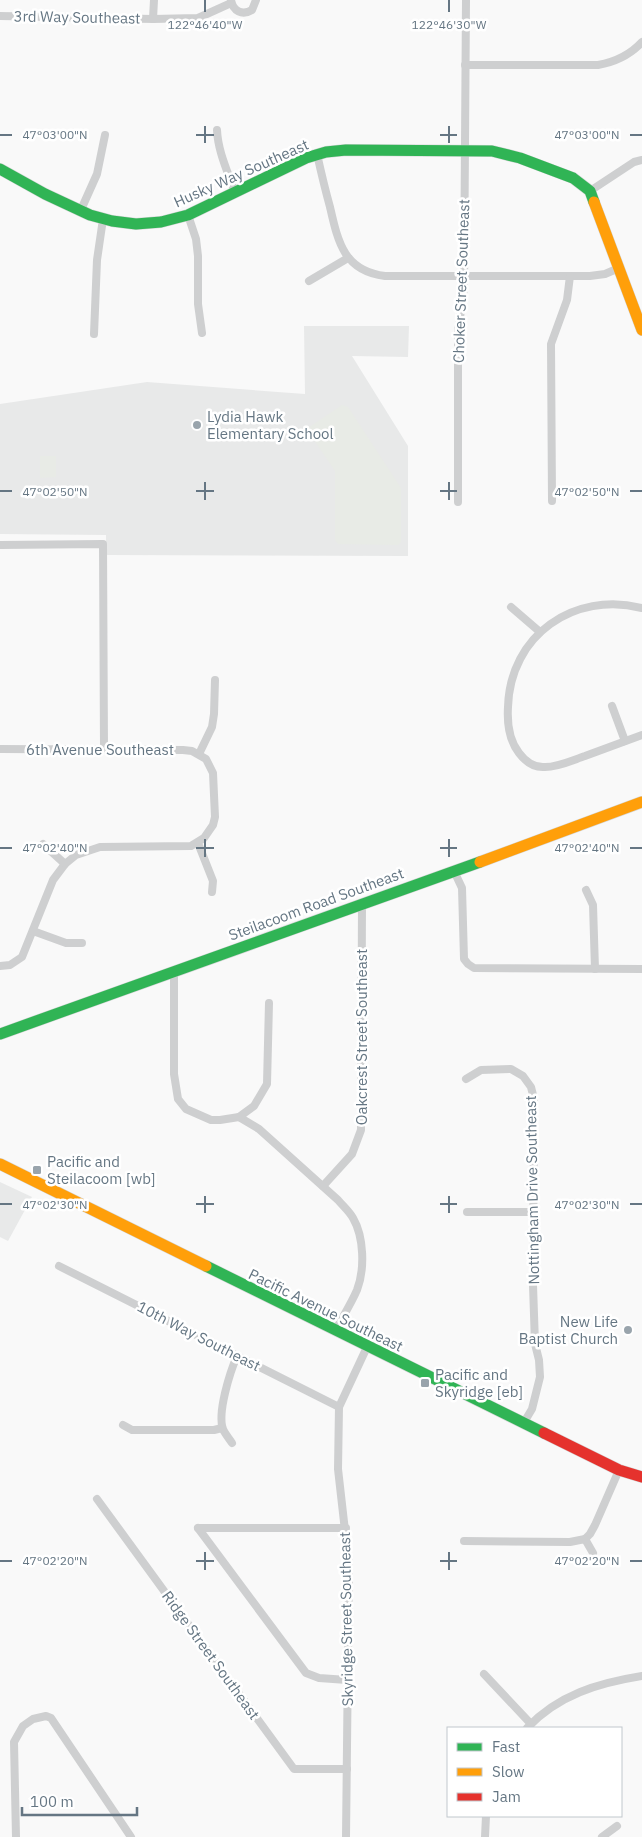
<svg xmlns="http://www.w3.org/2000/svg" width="642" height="1837" font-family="'IBM Plex Sans',sans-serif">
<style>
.built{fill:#e8e9e9}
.green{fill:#e8ebe6}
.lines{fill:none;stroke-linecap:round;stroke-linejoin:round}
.fast-casing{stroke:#d5d6d7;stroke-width:12}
.slow-casing{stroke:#d5d6d7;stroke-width:12}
.jam-casing{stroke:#d5d6d7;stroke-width:12}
.street{stroke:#cecfd0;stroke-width:8}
.fast{stroke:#30b455;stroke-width:11}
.slow{stroke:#ff9f0a;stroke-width:11}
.jam{stroke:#e5322d;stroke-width:11}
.ticks{fill:none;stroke:#657683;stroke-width:2}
.poi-dot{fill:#99a4ac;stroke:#fff;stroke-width:2}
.labels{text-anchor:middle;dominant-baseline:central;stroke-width:5;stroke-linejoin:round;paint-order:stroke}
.street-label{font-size:15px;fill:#657683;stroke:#fff}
.poi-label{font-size:15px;fill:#657683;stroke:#fff;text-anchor:start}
.ticks-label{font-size:12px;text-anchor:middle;fill:#657683;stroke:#fff;stroke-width:5;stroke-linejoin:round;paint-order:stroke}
</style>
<rect width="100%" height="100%" fill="#f9f9f9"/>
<g class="built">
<polygon points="304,326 409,326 408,357 352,356 408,446 408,556 106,555 106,535 0,534 0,404 147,382 305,394"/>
<polygon points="0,1182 32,1197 8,1241 0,1237"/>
</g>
<g class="green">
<polygon points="342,405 348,407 401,488 401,542 398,545 338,544 335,540 335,471 308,431 308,428"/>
<polygon points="40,456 56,456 56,477 40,478"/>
</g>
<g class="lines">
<g class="fast-casing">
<g id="fast">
<polyline points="0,169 45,194 90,215 112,221 136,224 161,222 188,215 306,158 326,152 346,150 492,151 520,158 573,178 590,191 594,202"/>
<polyline points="0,1034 480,862"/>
<polyline points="206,1266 544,1433"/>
</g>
</g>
<g class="slow-casing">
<g id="slow">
<polyline points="594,202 642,330"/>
<polyline points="480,862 642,802"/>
<polyline points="0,1164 206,1266"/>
</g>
</g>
<g class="jam-casing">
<polyline id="jam" points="544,1433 619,1470 642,1477"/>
</g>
<g class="street">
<path d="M231,0C233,11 242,16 252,10L256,0"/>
<polyline points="0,16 153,19 198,18 231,3"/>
<polyline points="153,19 154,0"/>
<path d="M465,65H598C615,62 630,55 642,42"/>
<path d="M217,130C218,152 228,172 235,193"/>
<path d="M317,154C321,172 325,189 330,207C338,242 344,271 385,276H590L605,274L619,268"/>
<polyline points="590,191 634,162 642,160"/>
<polyline points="80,212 97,174 105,135"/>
<polyline points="188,215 196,239 198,256 198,304 202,333"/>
<polyline points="309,281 348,258"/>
<polyline points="94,334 97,260 103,219"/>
<polyline points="552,501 551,344 567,300 570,276"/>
<polyline points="458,502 458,332 464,288 466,0"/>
<polyline points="0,545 103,544 104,749"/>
<polyline points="511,607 540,632"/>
<path d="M642,608C574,591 510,635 508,707C507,723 509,740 519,753C525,761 534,768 545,767C558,767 573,760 585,756C604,749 623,742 642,735"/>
<polyline points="612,706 625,741"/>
<polyline points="0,749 183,750 192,751 206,759 213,773 215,817 213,825 204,838 191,846 100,847 76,855 65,864 53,880 22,957 10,965 0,966"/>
<polyline points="199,754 212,727 214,714 215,680"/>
<polyline points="198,843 213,881 212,892"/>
<polyline points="43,844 65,864"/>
<polyline points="454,871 462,888 464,959 468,964 474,968 642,969"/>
<polyline points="586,890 593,905 595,969"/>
<polyline points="33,931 66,943 82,943"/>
<path d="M174,972V1074L178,1099L186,1109L211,1120H220L239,1117L259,1129L338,1200C343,1206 349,1211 353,1218C364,1237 365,1269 357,1290C351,1304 342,1318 335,1331"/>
<polyline points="466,1079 481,1070 511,1069 523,1076 531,1087 534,1099 533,1285 535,1344 539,1360 540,1377 532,1409 523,1424"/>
<polyline points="239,1117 254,1106 267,1084 269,1003"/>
<polyline points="323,1186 352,1154 361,1130 362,904"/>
<polyline points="467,1212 533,1212"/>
<polyline points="59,1266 339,1407"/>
<polyline points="123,1425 132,1430 214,1430 222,1428"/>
<path d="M232,1443C229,1438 225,1434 223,1429C217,1413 230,1372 237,1356"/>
<polyline points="97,1499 294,1769 347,1769"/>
<polyline points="198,1528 306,1673 319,1678 347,1680"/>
<polyline points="198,1528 346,1528"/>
<polyline points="585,1539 590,1534 595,1525 619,1470"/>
<polyline points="464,1541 570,1542 585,1539 593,1553"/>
<polyline points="484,1674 531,1724"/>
<path d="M527,1728C558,1695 598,1683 642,1676"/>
<polyline points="16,1837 14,1742 23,1726 33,1719 46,1716 51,1718 131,1837"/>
<polyline points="346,1837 349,1566 338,1469 339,1407 367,1347"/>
<polyline points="485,1837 486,1816"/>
<polyline points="602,1837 617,1826"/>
</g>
<use href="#fast" class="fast"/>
<use href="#slow" class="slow"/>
<use href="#jam" class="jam"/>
</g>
<path class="ticks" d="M205,0V12M449,0V12M205,126V143M449,126V143M0,135H12M196,135H214M440,135H457M630,135H642M205,482V500M449,482V500M0,491H12M196,491H214M440,491H457M630,491H642M205,839V857M449,839V857M0,848H12M196,848H214M440,848H457M630,848H642M205,1196V1213M449,1196V1213M0,1204H12M196,1204H214M440,1204H457M630,1204H642M205,1552V1570M449,1552V1570M0,1561H12M196,1561H214M440,1561H457M630,1561H642"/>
<g class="poi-dot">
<circle cx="197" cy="425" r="5"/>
<rect x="32" y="1165" width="10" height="10" rx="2.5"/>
<circle cx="628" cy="1330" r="5"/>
<rect x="420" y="1378" width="10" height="10" rx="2.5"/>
</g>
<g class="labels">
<g class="street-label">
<text transform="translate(77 17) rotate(1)">3rd Way Southeast</text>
<text transform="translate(241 173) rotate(-24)">Husky Way Southeast</text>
<text transform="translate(461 281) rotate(-88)">Choker Street Southeast</text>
<text x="100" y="749">6th Avenue Southeast</text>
<text transform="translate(316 904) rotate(-20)">Steilacoom Road Southeast</text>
<text transform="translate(361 1037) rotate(-90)">Oakcrest Street Southeast</text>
<text transform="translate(532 1190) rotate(-91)">Nottingham Drive Southeast</text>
<text transform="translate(326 1310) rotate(26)">Pacific Avenue Southeast</text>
<text transform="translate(199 1336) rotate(27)">10th Way Southeast</text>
<text transform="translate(346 1619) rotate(-91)">Skyridge Street Southeast</text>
<text transform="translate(211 1655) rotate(54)">Ridge Street Southeast</text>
</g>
<g class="poi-label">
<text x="207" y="416">Lydia Hawk<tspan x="207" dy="17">Elementary School</tspan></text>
<text x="47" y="1161">Pacific and<tspan x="47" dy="17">Steilacoom [wb]</tspan></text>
<text x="618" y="1321" text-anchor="end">New Life<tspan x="618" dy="17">Baptist Church</tspan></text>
<text x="435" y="1374">Pacific and<tspan x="435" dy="17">Skyridge [eb]</tspan></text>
</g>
</g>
<g class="ticks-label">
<text x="205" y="29">122°46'40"W</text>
<text x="449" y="29">122°46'30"W</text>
<text x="55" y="139">47°03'00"N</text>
<text x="587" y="139">47°03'00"N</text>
<text x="55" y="496">47°02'50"N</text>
<text x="587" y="496">47°02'50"N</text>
<text x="55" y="852">47°02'40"N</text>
<text x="587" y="852">47°02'40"N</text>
<text x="55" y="1209">47°02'30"N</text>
<text x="587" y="1209">47°02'30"N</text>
<text x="55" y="1565">47°02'20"N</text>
<text x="587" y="1565">47°02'20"N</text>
</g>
<rect x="447" y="1727" width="175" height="90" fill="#ffffff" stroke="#c1c8cd"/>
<rect x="457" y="1743" width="25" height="8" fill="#30b455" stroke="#c1c8cd"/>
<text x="492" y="1752" font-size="15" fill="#657683">Fast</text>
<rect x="457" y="1768" width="25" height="8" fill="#ff9f0a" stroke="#c1c8cd"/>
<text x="492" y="1777" font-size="15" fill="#657683">Slow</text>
<rect x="457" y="1793" width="25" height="8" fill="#e5322d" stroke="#c1c8cd"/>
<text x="492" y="1802" font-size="15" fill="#657683">Jam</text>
<path d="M22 1807v8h115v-8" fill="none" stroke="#657683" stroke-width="2.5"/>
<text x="30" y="1807" font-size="15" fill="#657683" stroke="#ffffff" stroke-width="4" paint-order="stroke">100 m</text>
</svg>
